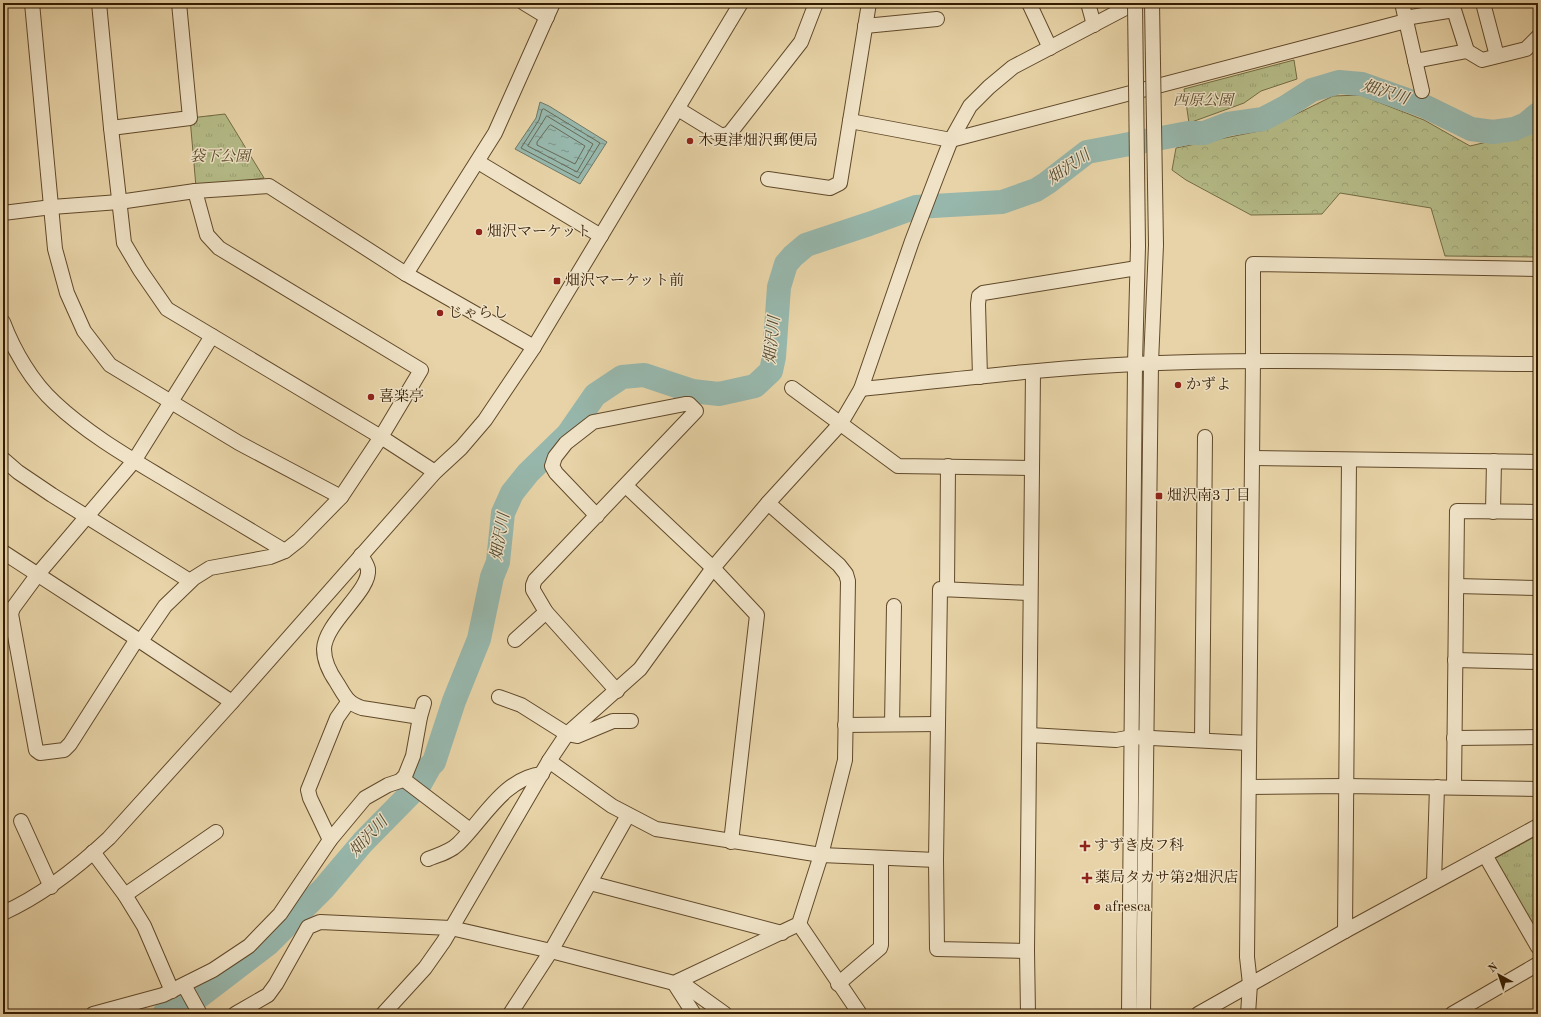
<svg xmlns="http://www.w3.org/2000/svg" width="1541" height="1017" font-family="'Old Standard TT','Noto Serif JP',serif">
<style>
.forest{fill:url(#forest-crowns);stroke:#746c44}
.park{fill:url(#park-tufts);stroke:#746c44}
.water{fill:url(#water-ripples);stroke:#6f7967}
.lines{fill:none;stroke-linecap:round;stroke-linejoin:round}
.shore{stroke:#666956;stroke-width:1}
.river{stroke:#97b7ac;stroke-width:24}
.minor-casing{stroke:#61492a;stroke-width:16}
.minor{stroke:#efe2c6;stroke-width:14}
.minor-bridge-casing{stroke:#61492a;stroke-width:16;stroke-linecap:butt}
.minor-bridge{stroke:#efe2c6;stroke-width:14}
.poi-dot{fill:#8f2418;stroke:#efe2c6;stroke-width:1.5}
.labels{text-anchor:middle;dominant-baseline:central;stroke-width:3;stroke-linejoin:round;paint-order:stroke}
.park-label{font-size:15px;font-style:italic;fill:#5b4b29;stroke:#efe2c6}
.poi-label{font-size:15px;fill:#341b00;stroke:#efe2c6;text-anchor:start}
.water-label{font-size:16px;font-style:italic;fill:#524a34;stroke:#efe2c6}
</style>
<defs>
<pattern id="forest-crowns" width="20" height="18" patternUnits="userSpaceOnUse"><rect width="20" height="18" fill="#b5bc88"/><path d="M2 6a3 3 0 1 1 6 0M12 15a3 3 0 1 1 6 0" fill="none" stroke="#9ca174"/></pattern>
<pattern id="park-tufts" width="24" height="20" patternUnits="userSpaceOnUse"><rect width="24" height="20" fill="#b5bc88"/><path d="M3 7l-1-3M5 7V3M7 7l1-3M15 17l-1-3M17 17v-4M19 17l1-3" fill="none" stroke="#9ca174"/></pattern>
<pattern id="water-ripples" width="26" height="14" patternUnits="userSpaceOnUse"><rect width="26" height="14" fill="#97b7ac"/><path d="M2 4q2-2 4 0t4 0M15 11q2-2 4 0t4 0" fill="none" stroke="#7c948a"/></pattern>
</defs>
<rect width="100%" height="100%" fill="#e7d3a7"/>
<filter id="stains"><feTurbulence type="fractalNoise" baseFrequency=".005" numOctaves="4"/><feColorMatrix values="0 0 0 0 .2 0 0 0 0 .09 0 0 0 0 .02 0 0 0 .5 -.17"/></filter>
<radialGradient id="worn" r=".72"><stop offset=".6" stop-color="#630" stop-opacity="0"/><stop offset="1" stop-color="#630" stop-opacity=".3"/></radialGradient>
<polygon class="forest" points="1360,95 1424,120 1470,146 1533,131 1538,127 1538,257 1445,256 1431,208 1340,193 1322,214 1251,215 1186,180 1172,170 1176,148 1264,130 1333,96"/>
<g class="park">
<polygon points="1294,60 1297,79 1261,91 1244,103 1189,123 1184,89"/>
<polygon points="225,114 264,178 196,187 190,118"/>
<polygon points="1538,835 1538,939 1492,860"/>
</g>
<polygon class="water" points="540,102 549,106 607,142 580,184 515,149 536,118"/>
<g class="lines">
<g class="shore">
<polygon points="544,109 600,143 578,178 521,148 539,120 542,110"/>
<polygon points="547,116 593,144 577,172 528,146"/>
<polygon points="551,125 585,146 575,164 537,145 537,142 549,126"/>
</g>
<polyline class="river" points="164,1014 192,1002 268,944 324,888 363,842 420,784 430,766 434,762 454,701 479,639 492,577 498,562 503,513 512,493 528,473 568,434 595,395 622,377 644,375 692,391 719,394 755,386 771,371 774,357 779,287 786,264 793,256 806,245 869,224 916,207 1002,202 1036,190 1047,183 1087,152 1188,133 1204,133 1228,124 1263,119 1284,108 1312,90 1339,82 1362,84 1424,106 1471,129 1493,132 1514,129 1526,124 1538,114"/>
<g class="minor-casing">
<g id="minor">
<polyline points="32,3 55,249 67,293 84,331 110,365 239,443 341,497"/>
<polyline points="99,3 111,128 124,243 140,270 167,309 381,437 341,497 299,540 285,551 270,557 210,568 194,578 165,606 141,641"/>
<polyline points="524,3 547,17"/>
<polyline points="1029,3 1050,48"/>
<polyline points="1088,3 1094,25"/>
<polyline points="1402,3 1422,91"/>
<polyline points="1483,3 1497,56"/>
<polyline points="1405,18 1454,10 1467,51"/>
<polyline points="865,26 937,19"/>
<polyline points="1415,61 1467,51 1482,60 1526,49 1538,37"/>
<polyline points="678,109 722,136 730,133 801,42 816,3"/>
<polyline points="850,121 951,140 1406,21"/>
<polyline points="111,128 190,118 179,3"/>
<polyline points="478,162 601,236"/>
<polyline points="768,179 830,188 840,183 869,3"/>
<polyline points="195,191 207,235 219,248 421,370 381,437 435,472"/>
<polyline points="3,213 52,207 119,202 195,191 269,186 406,274 534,347"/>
<polyline points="406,274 495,133 553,3"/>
<path d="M3,322C14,351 32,382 55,403C88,434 130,458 168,481C207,504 246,528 285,551"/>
<polyline points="980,377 978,304 979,296 983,293 1137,268"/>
<polyline points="792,388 898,466 1032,468"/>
<path d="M861,389C952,380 1044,368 1136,364C1269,358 1405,363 1538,364"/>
<polyline points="1252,458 1538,462"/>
<polyline points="3,459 18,472 52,495 190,581"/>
<polyline points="626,486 713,568 757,615 731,842"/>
<polyline points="1493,512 1494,461"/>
<polyline points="597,516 556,473 552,466 555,457 566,443 593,422 685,404 689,404 696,411 535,580 533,585 533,590 546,612 617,691"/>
<polyline points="3,552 137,639 232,702"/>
<path d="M361,555C363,559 367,564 368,569C371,591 325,622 324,649C324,661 330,673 337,683C345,696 347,703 362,708L420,717"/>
<polyline points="1457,586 1538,588"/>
<polyline points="947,589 948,466"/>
<polyline points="137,639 70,744 64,750 40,753 36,750 11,614 13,608 38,574 134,461 212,336"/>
<polyline points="515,640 546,612"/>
<polyline points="1455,660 1538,662"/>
<polyline points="499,697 521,705 567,734 577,736 613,721 631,721"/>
<polyline points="892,724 894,606"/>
<polyline points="845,725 938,724"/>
<polyline points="1030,735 1116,740 1132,737 1249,743"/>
<polyline points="1454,738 1538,737"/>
<polyline points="1202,740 1205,437"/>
<polyline points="549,761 612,806 656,829 821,855 936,860"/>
<polyline points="403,779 470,830"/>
<polyline points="1249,787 1345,786 1538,789"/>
<polyline points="1454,787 1457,511 1538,512"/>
<polyline points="21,821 51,887"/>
<polyline points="330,840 310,798 308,790 337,718 349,701"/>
<polyline points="93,852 125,895 144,926 172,991"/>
<polyline points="1485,855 1538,947"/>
<path d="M428,859C438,855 450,852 458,844C483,820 504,778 542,774"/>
<polyline points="1434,882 1437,787"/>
<polyline points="590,883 782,933"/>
<polyline points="125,895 216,832"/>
<path d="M3,913C43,895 77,868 109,838L232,702L435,472L461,448L485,420L534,347L741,3"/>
<polyline points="799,924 860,1014"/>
<polyline points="1345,931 1349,460"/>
<polyline points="1027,951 937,949 936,860 940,589 1030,593"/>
<polyline points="679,981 725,1014"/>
<polyline points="674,983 694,1014"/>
<polyline points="838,984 880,948 881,945 881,858"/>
<polyline points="184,985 200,1014"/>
<polyline points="93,1014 163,995 213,970 249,946 280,914 330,840 365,798 388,785 400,781 405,776 413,756 420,717 424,703"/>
<polyline points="235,1014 268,995 276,984 308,927 320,922 451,928 551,951 674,983 799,924 821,855 845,760 848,581 846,574 839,565 768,503"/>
<polyline points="383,1014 425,968 444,941 549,761 567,734 640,669 713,568 768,503 841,423 861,389 912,241 938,173 951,140 970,106 989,87 1013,67 1135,3"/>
<polyline points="510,1014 551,951 628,815"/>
<polyline points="1028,1014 1027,951 1033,372"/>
<polyline points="1129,1014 1135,364 1138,246"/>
<polyline points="1143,1014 1151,363 1156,245"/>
<polyline points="1198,1014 1345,931 1538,826"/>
<polyline points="1248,1014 1250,984 1247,957 1253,361 1253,264 1538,269"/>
<polyline points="1452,1014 1538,964"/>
</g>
</g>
<use href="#minor" class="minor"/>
<g class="minor-bridge-casing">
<g id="minor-bridge">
<polyline points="1135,3 1138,246"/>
<polyline points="1152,3 1156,245"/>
</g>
</g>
<use href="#minor-bridge" class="minor-bridge"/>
</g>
<g class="poi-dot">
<circle cx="690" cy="141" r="4"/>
<circle cx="479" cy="232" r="4"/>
<rect x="553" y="277" width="8" height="8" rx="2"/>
<circle cx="440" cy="313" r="4"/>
<circle cx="1178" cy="385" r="4"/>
<circle cx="371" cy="397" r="4"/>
<rect x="1155" y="492" width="8" height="8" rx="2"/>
<path d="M1083 840h4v4h4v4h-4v4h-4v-4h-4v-4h4z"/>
<path d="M1085 872h4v4h4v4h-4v4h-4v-4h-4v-4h4z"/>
<circle cx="1097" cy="907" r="4"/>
</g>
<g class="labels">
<g class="park-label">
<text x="1203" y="101">西原公園</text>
<text x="220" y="157">袋下公園</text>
</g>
<g class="poi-label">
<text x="698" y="141">木更津畑沢郵便局</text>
<text x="487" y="232">畑沢マーケット</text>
<text x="565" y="281">畑沢マーケット前</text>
<text x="448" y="313">じゃらし</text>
<text x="1186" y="385">かずよ</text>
<text x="379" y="397">喜楽亭</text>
<text x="1167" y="496">畑沢南3丁目</text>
<text x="1094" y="846">すずき皮フ科</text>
<text x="1095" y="878">薬局タカサ第2畑沢店</text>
<text x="1105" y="907">afresca</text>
</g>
<g class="water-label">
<text transform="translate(1385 93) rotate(18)">畑沢川</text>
<text transform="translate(1069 168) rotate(-34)">畑沢川</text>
<text transform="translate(773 340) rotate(-84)">畑沢川</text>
<text transform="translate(501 537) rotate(-80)">畑沢川</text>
<text transform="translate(369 837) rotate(-47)">畑沢川</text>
</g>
</g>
<rect width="1541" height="1017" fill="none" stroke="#e7d3a7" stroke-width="16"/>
<rect x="4" y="4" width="1533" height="1009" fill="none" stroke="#341b00" stroke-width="2"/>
<rect x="8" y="8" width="1525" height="1001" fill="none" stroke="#341b00"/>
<g transform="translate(1499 975) rotate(320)" stroke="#efe2c6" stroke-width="3" paint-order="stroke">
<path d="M0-3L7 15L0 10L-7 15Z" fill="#341b00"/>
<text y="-6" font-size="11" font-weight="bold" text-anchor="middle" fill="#341b00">N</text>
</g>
<rect width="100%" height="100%" filter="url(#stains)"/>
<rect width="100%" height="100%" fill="url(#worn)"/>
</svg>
